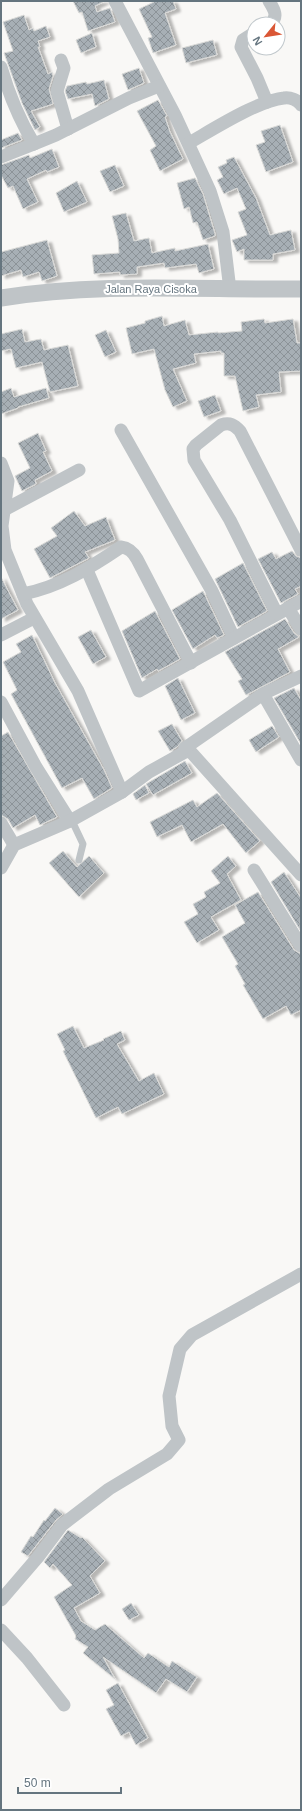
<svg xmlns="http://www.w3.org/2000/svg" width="302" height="1811" font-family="Helvetica,sans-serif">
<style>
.building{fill:url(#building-cross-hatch);stroke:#dadad8;filter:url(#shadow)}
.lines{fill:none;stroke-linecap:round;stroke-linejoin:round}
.service{stroke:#bfc4c7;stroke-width:7}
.minor{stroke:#bfc4c7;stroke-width:13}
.tertiary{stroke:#bfc4c7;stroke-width:17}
.labels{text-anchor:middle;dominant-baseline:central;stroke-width:4;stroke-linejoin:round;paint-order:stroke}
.street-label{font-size:11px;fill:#65757f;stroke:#fff}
</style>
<defs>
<pattern id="building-cross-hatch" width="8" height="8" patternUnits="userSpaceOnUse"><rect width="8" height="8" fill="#a7afb5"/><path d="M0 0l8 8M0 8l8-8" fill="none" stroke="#8c9398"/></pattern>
<filter id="shadow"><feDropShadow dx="4.5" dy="2.5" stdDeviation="1" flood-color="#0004"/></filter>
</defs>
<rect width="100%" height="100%" fill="#f9f8f6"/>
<g class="building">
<polygon points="73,1 105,1 95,6 97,12 110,8 115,22 88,31 82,12 79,13"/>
<polygon points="156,1 173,1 176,9 165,13 176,45 153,53 148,38 152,37 139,9"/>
<polygon points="24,15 29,30 33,28 34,31 46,26 50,37 38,41 40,47 38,47 48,74 52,72 53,76 49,89 53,104 31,111 40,127 35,130 22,103 4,53 13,51 3,22"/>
<polygon points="92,33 96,47 81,53 76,40"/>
<polygon points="213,40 217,55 186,63 182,48"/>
<polygon points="139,68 144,83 128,90 122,74"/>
<polygon points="104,80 109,99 95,106 92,94 68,99 65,91 67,86 86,82 87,84"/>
<polygon points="158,100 167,116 165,117 170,132 183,159 160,171 150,150 156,146 137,111"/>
<polygon points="280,125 293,162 266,172 256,145 265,142 261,131"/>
<polygon points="18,133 22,140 1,148 1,140"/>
<polygon points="52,149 59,167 47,172 46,170 27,179 38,202 23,209 13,186 8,188 1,175 1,165 29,155 30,158"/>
<polygon points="234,157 256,198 270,235 291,230 295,250 273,254 273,260 244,260 244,249 237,252 232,240 247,235 238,212 246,209 237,188 224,194 217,180 223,177 218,167 227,163 226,160"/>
<polygon points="115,165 124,186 110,192 100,171"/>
<polygon points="195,178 203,194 215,234 215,236 203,240 197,222 193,223 189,207 184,209 177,183"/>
<polygon points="77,181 87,202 64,212 56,193"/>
<polygon points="126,213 134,241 149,238 152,253 175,248 175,251 208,244 214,269 199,273 196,264 165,268 164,263 137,267 137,274 120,275 120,272 94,274 92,255 119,253 118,239 112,216"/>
<polygon points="47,240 57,276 42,281 39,272 23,277 21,270 1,276 1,252"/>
<polygon points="162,316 164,326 185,320 189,335 218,332 218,333 242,331 241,322 264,319 265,323 293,319 297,343 301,343 301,371 279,372 281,392 256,395 259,407 243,411 235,376 224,376 224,353 221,353 221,351 194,354 196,363 173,369 187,401 173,407 165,390 154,349 132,354 126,328 145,323 145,321"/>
<polygon points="22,329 25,342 41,339 44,350 68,345 78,386 50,392 42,362 16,368 11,349 1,351 1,334"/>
<polygon points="106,330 116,352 105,357 95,335"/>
<polygon points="11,388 14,397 46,388 49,398 18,407 18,408 1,414 1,392"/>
<polygon points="215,395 221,411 204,417 198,401"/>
<polygon points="38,433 46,451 43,452 52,471 35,480 36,484 22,491 15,476 30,468 18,443"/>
<polygon points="74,511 85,526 106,517 115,540 85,552 89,558 50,578 34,549 57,536 51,528"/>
<polygon points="292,551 296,556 301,558 301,586 295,589 298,594 281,603 258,559 272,552 276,559"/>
<polygon points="243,563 267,611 238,627 215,579"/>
<polygon points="1,577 18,610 1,619"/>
<polygon points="203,591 224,635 217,638 215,635 193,649 172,610"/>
<polygon points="155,611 180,659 158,671 157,669 142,678 122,631"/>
<polygon points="285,619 294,633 299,637 278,649 290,672 246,695 238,681 242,679 225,652"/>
<polygon points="91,630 106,657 93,664 78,637"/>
<polygon points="32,635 55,683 104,770 112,788 94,799 82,778 62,788 11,694 17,690 3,662 21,652 16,644"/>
<polygon points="178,678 195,713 181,720 165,686"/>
<polygon points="294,688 301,700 301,744 274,698"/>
<polygon points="172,724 182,741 177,747 170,751 158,731"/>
<polygon points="272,726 279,737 256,752 249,740"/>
<polygon points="8,732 57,817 40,825 35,815 13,828 8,819 1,815 1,736"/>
<polygon points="185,761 192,773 153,795 146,784"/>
<polygon points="145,785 149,793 136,800 133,794"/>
<polygon points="217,793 260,841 246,853 223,824 191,842 182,825 157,837 150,822 193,800 197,807"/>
<polygon points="63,851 77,867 89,856 104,873 79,897 49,863"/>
<polygon points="228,856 236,866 227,874 241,900 211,917 219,930 197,943 184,922 198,914 193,904 206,897 204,892 220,883 211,871"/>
<polygon points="284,872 301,898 300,930 271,882"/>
<polygon points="258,892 294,950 301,954 301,1010 291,1015 286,1006 263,1019 243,985 245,984 235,966 238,964 222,937 245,923 235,905"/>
<polygon points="73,1026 84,1048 104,1040 103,1039 121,1031 125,1040 117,1044 139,1081 154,1073 164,1094 122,1114 118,1107 96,1118 63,1051 65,1050 57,1034"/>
<polygon points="55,1508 63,1514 56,1520 28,1556 21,1552 31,1536 33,1537 44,1520 45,1521"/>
<polygon points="68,1530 81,1538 82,1537 105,1561 90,1576 100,1593 74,1608 81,1621 95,1630 105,1624 144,1658 148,1653 169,1667 172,1661 197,1677 187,1692 166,1679 156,1693 103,1657 115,1679 83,1653 88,1647 75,1639 76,1636 54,1597 72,1585 53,1564 50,1568 44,1562"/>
<polygon points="131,1603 139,1615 129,1620 122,1609"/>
<polygon points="118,1683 148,1738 136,1745 129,1732 121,1736 106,1709 114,1705 106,1690"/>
</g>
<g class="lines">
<polyline class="service" points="70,821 74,825 83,844 79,860"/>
<g class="minor">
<polyline points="115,1 175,115 210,191 223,232 230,290"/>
<path d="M269,1C274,9 279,17 270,24"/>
<polyline points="254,33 243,40 241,47 257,78 267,102"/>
<polyline points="61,60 64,68 57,91 68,129"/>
<path d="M1,67C9,95 19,119 34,144L56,135L129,98L159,86"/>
<path d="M189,143C212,130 259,100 284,98C290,97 298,100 301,105"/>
<polyline points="1,157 34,144"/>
<polyline points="121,430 212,591 234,638"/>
<polyline points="1,463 8,481 2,526 5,550 27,604 78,691 122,792 149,772 185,752 185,748 190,751 301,875"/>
<polyline points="4,510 79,470"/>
<polyline points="87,570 139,691 301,601"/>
<path d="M23,594C59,587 90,568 121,547C129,548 133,552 137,559L191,663"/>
<polyline points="288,608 301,629"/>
<path d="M277,614L230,520L194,460L193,449L196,445L221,425C230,422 234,425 240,431L301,550"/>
<polyline points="1,635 34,618"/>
<polyline points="301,676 263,694 301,760"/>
<polyline points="1,702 36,767 70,821"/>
<polyline points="185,748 263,694"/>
<polyline points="1,823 14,845"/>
<polyline points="1,868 14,845 70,821 122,792"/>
<polyline points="254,870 301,946"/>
<polyline points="1,1600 38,1557 62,1525 109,1489 167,1454 179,1440 172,1426 169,1396 180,1349 192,1335 301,1274"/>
<polyline points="1,1630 27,1658 64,1705"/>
</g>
<path class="tertiary" d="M1,298C100,282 201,290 301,289"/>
</g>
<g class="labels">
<g class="street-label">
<text x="151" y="289">Jalan Raya Cisoka</text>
</g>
</g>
<rect width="302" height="1811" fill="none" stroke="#65757f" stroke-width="4"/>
<g transform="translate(266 36) rotate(240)"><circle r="19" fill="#ffffff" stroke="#c1c8cc"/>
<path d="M0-3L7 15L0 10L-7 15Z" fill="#da5735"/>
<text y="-6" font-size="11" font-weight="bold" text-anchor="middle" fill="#65757f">N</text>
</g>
<path d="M18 1787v6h103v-6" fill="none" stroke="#65757f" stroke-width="2"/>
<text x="24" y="1787" font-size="12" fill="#65757f" stroke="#ffffff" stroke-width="3" paint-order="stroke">50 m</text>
</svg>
